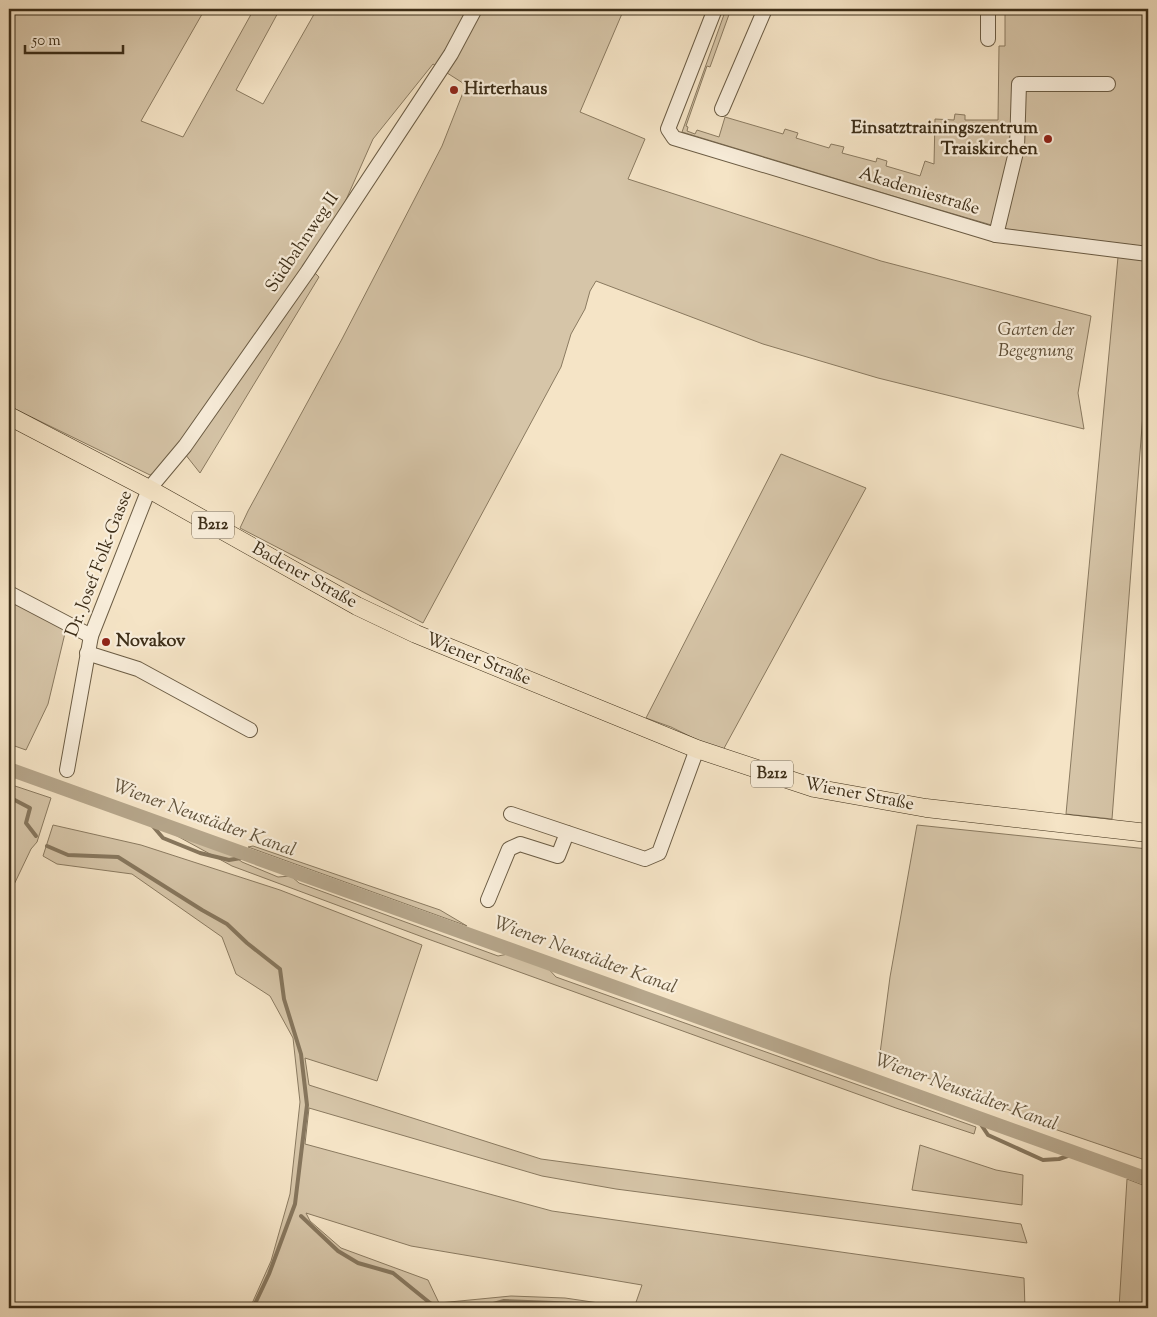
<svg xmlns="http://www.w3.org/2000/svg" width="1157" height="1317" font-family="'Sorts Mill Goudy',serif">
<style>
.green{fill:#d6c5a8;stroke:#8a7a60}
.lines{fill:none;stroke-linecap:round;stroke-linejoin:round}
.stream{stroke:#86765d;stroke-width:4}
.canal{stroke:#b6a68b;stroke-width:14}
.minor-casing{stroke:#6b5c44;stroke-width:16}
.major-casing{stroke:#3d2e18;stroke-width:19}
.minor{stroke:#f8edda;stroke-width:14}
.major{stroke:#f5e4c6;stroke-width:18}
.poi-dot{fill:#8f2418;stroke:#f8edda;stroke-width:2}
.labels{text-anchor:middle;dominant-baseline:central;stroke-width:4.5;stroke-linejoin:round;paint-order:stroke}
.shield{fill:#f8edda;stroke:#756752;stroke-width:1}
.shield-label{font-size:16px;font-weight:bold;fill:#3d2e18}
.poi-label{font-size:18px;font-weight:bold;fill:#3d2e18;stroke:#f8edda;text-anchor:start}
.street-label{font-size:18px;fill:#3d2e18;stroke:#f8edda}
.park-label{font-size:18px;font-style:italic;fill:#5c4c35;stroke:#f8edda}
.water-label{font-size:19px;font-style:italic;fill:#61523a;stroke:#f8edda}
</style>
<rect width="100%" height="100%" fill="#f5e4c6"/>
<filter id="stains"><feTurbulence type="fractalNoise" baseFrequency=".004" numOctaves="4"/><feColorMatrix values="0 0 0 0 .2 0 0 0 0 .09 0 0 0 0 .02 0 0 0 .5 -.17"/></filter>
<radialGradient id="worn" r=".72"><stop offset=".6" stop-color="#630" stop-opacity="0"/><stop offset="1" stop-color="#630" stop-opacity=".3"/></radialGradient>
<g class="green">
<polygon points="9,9 205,9 141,121 183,137 254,9 280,9 236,90 263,104 317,9 624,9 580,112 645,139 628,179 881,261 1091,316 1078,393 1084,429 878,378 763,344 596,281 590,291 585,309 571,334 561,367 423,623 240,528 248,511 342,339 442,146 466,85 433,64 373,139 314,272 319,277 200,473 185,454 150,475 9,406"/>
<polygon points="726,9 731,9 710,67 707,66 686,126 688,127 687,131 695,134 697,130 719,137 725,117 783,134 785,129 798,133 796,138 829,148 831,144 844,147 842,153 876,162 877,158 887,161 886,166 920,176 925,161 934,164 935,119 954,120 955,114 965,115 965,120 998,120 999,46 1005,46 1005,9 1148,9 1148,247 1005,229 913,202 682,132"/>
<polygon points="1118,257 1148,261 1148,348 1112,819 1066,814"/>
<polygon points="781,454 866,488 722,752 671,727 646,718"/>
<polygon points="9,601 66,629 48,704 26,750 9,744"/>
<polygon points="9,784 51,798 37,842 31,849 9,895"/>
<polygon points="53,825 141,845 280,890 422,945 377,1081 305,1058 309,1085 541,1159 1021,1224 1027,1243 616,1189 542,1176 309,1108 305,1144 552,1211 1024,1278 1025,1308 634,1308 642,1285 411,1246 306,1213 310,1221 341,1248 428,1280 439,1303 511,1296 565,1298 633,1308 250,1308 271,1261 290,1194 300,1102 293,1038 270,996 236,974 222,937 132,874 57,864 43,856"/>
<polygon points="917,825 1148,849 1148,1161 1028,1120 990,1100 879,1061 890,977"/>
<polygon points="168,831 229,852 242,862 278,877 291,876 299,883 498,956 513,953 545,965 556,977 976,1127 974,1134 896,1108 428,939 232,866"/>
<polygon points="253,846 440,910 467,926 248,847"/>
<polygon points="920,1145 996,1170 1023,1175 1022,1205 912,1190"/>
<polygon points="1127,1179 1148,1187 1148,1308 1119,1308"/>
</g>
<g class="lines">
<g class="stream">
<polyline points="9,797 30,808 26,823 36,836"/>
<polyline points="146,818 163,838 200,853 229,860 253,856"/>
<polyline points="47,846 68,855 118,857 202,910 227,924 247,943 280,969 284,999 301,1054 307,1105 295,1204 269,1274 253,1308"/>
<polyline points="976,1117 988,1135 1043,1160 1059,1159 1076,1153"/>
<polyline points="301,1216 338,1251 358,1263 393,1273 430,1303 440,1308"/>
<polyline points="479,1308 504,1301 581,1304 619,1308"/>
</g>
<polyline class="canal" points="9,769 1148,1179"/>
<g class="minor-casing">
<g id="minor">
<polyline points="715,9 668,129 674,138 996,235 1148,254"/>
<polyline points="988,39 988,9"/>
<polyline points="722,109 765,9"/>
<polyline points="996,235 1017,148 1019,84 1108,84"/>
<polyline points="9,593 91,636"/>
<polyline points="87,653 138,669 250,730"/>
<polyline points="67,770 91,636 149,489 185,446 308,271 451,54 475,9"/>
<polyline points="511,814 645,859 659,853 697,749"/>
<polyline points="488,900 509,849 520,844 558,856 567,833"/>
</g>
</g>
<g class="major-casing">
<polyline id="major" points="9,416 149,489 357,606 416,634 697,749 814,788 926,808 1148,833"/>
</g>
<use href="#minor" class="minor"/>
<use href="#major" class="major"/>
</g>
<g class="poi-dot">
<circle cx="454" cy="90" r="5"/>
<circle cx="1048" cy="139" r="5"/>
<circle cx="106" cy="642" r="5"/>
</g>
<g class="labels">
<g class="shield">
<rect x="192" y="511.5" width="42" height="27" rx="4"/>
<rect x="751" y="760.5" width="42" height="27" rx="4"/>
</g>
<g class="shield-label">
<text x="213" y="525">B212</text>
<text x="772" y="774">B212</text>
</g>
<g class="poi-label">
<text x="464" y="90">Hirterhaus</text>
<text x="1038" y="129" text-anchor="end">Einsatztrainingszentrum<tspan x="1038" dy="21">Traiskirchen</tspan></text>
<text x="116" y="642">Novakov</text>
</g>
<g class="street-label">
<text transform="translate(919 192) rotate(17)">Akademiestraße</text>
<text transform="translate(303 243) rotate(-56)">Südbahnweg II</text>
<text transform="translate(100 564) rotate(-69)">Dr. Josef Folk-Gasse</text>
<text transform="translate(304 576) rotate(29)">Badener Straße</text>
<text transform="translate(478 660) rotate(22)">Wiener Straße</text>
<text transform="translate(859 795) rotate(11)">Wiener Straße</text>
</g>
<g class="park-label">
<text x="1036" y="331">Garten der<tspan x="1036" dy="21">Begegnung</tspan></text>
</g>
<g class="water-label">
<text transform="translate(204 819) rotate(20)">Wiener Neustädter Kanal</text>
<text transform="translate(585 956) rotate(20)">Wiener Neustädter Kanal</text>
<text transform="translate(966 1093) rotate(20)">Wiener Neustädter Kanal</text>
</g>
</g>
<rect width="1157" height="1317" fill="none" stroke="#f5e4c6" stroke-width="30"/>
<rect x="10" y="10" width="1137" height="1297" fill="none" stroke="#3d2e18" stroke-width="2.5"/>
<rect x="15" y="15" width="1127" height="1287" fill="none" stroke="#3d2e18"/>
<path d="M25 45v8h98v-8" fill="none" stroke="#3d2e18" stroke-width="2.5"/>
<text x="32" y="45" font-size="15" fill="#3d2e18" stroke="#f8edda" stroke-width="4" paint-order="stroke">50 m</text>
<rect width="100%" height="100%" filter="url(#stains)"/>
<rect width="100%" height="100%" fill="url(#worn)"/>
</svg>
